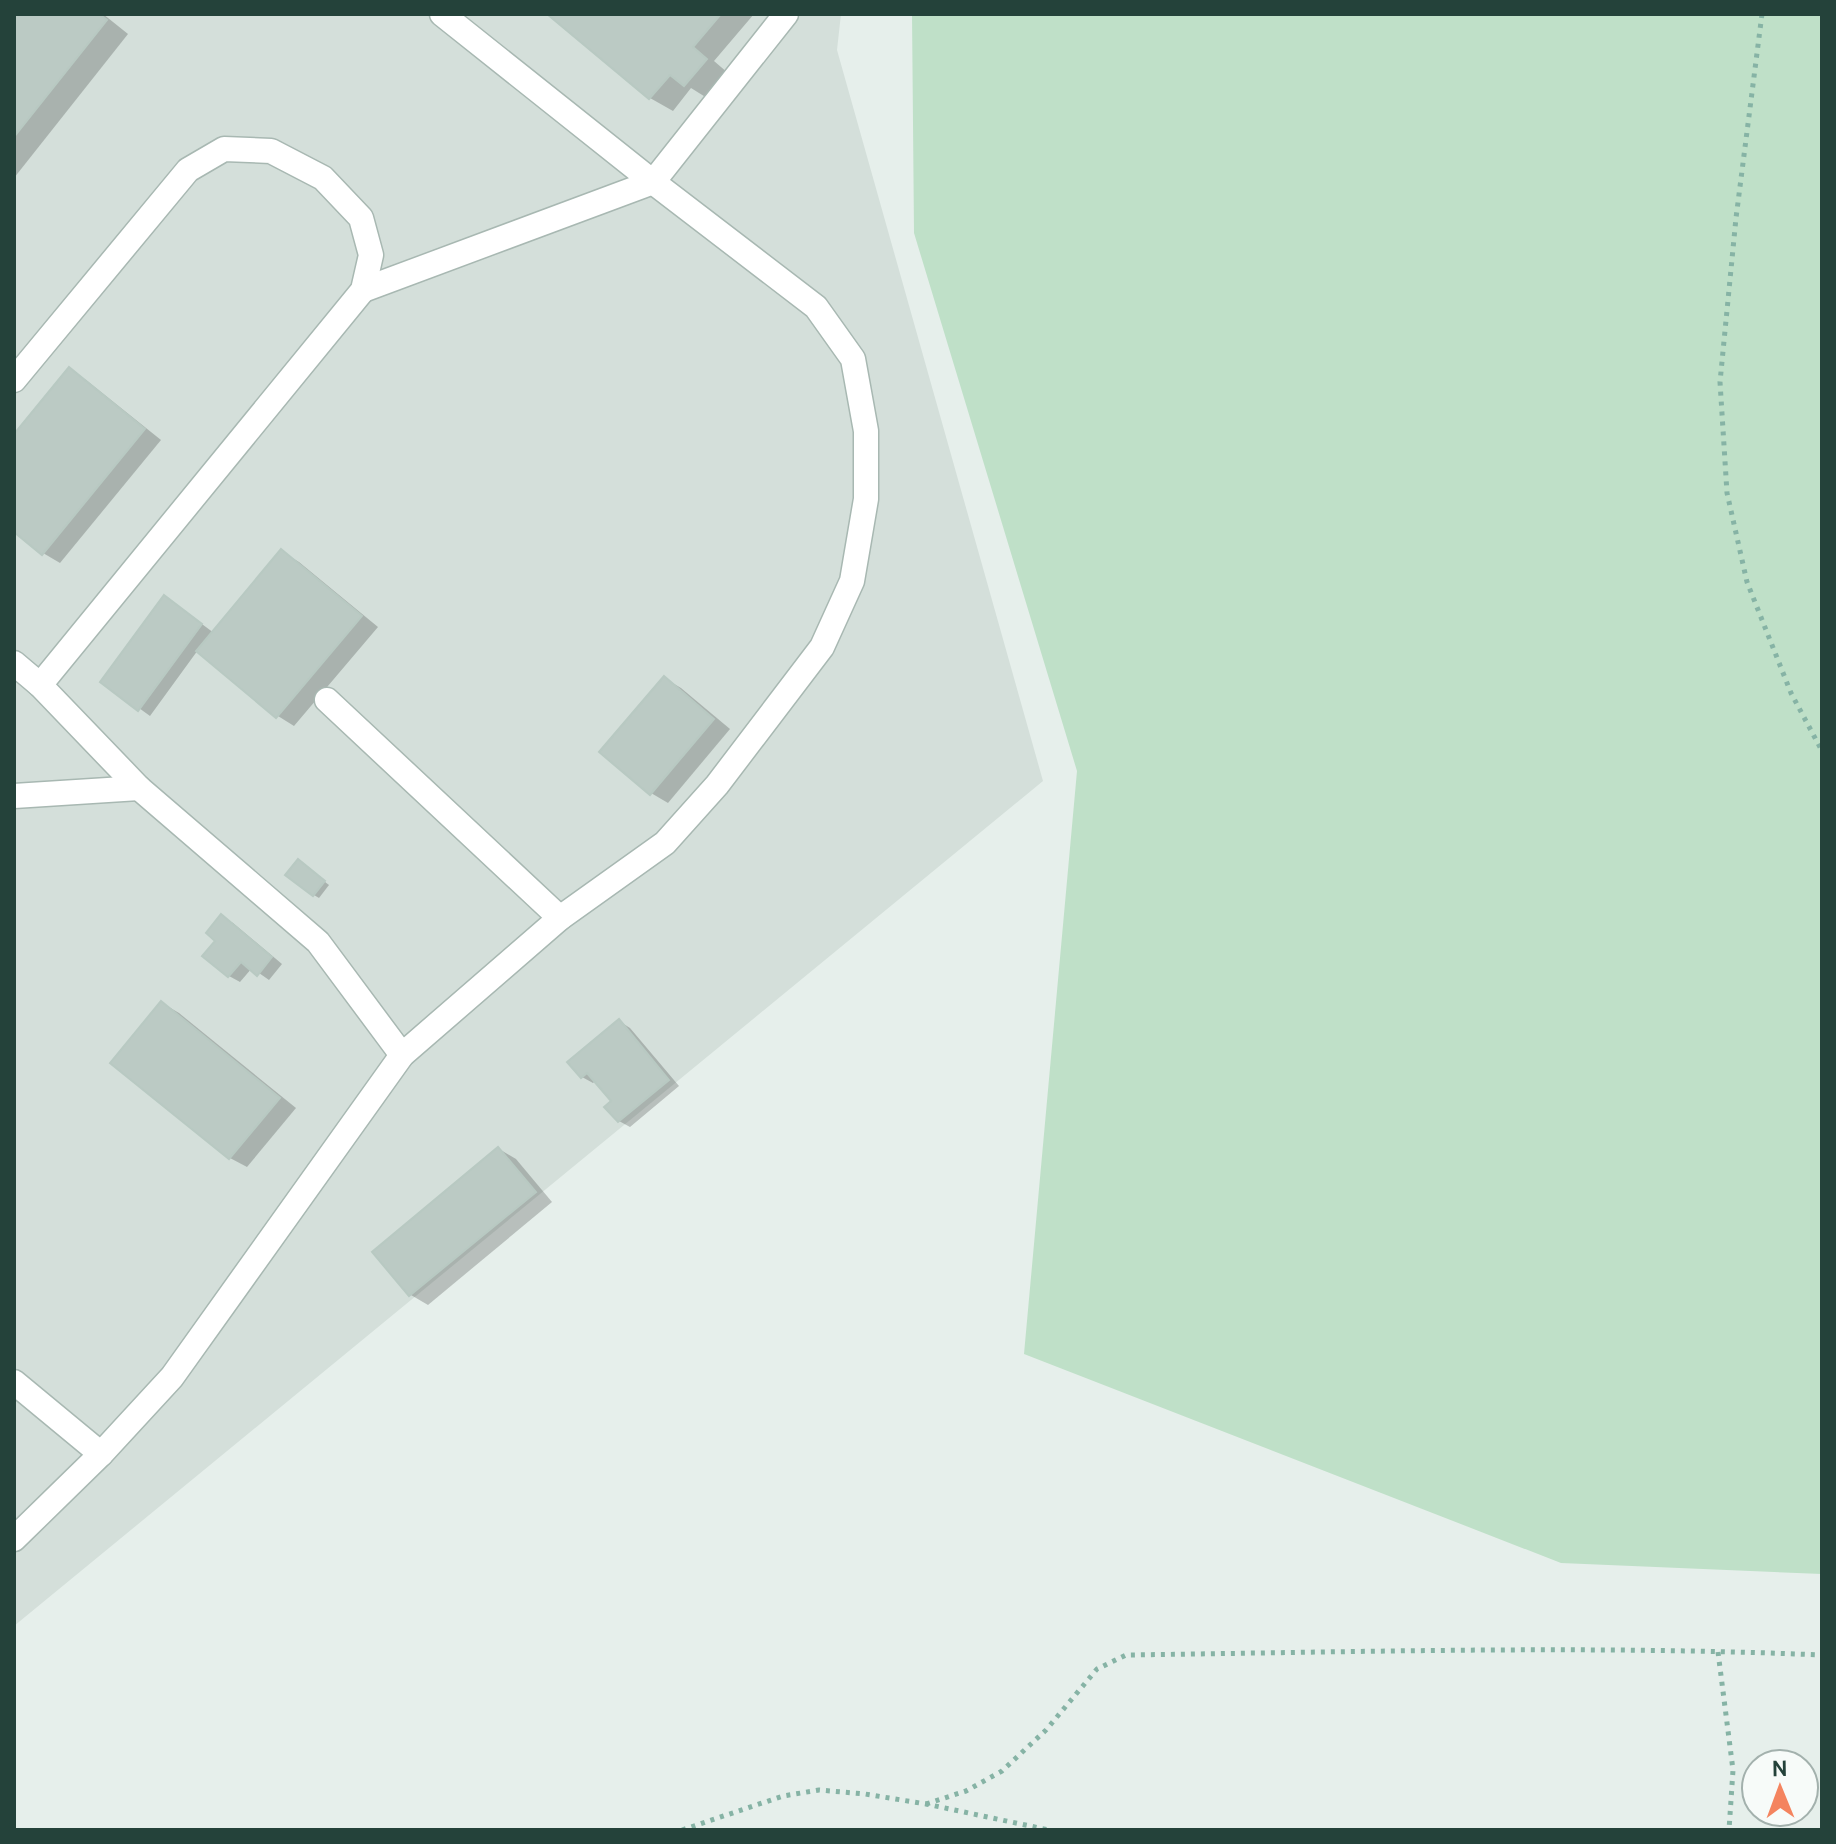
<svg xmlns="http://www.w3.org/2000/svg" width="1836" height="1844" font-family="Cabin,sans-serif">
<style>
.built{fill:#d4dfda}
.green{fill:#bfe0c8}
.shadow{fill:#0003}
.building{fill:#bbcac4;stroke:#b8c9c2;stroke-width:2}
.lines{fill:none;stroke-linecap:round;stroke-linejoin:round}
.minor-casing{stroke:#a8b8b2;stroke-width:27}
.path{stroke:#86b3a5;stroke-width:5;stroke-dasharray:4 6;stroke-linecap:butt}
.minor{stroke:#fff;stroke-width:24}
</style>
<rect width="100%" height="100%" fill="#e6efeb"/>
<polygon class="built" points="14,14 841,14 837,50 1043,781 14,1626"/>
<polygon class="green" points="912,14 1822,14 1822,1574 1561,1563 1024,1354 1077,771 914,233"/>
<g class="shadow">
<polygon points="14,14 103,14 128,34 14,178"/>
<polygon points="551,14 754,14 714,61 728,73 707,98 691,88 673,111 650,98"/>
<polygon points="69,370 86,380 161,440 60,563 43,553 14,529 14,437"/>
<polygon points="282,552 299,562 378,627 294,726 278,716 198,650 150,716 103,682 175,604 214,633"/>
<polygon points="664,678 681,688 730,729 668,803 651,793"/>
<polygon points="303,865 329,885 319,898 314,895"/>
<polygon points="222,917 233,923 282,964 269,980 252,968 240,982 229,976 205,956 218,941"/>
<polygon points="162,1003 179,1013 296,1108 247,1167 230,1158"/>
<polygon points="619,1021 630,1028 679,1086 630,1127 619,1121 613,1102 596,1080 593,1083 582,1077"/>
<polygon points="499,1149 516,1159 552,1202 428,1305 411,1295 375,1252"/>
</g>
<g class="building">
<polygon points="14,14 99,14 107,20 14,137"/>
<polygon points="547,14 721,14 693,47 707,59 684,86 670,75 649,99"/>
<polygon points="69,367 145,429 42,555 14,532 14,434"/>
<polygon points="281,549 362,616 276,718 196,651"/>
<polygon points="164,595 202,624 138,711 100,682"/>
<polygon points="664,676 714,719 650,795 599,752"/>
<polygon points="298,859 325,881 313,896 285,875"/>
<polygon points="221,914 272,957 257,976 241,962 228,977 202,956 215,941 206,933"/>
<polygon points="161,1001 280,1098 229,1159 110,1063"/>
<polygon points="619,1019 669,1080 618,1122 604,1107 611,1101 587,1073 581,1078 567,1062"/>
<polygon points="498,1147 536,1192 409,1296 372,1252"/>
</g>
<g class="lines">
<g class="minor-casing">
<g id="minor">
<polyline points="363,290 653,182 786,14"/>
<polyline points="14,380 188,170 224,149 271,151 323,178 361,218 371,255 363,290 40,685"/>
<polyline points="14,663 40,685 139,788 318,942 402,1055"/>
<polyline points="327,700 560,918"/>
<polyline points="14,796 139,788"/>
<polyline points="14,1382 101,1454"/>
<polyline points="14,1539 101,1454 172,1377 402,1055 560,918 665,843 717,785 822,647 852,581 866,499 866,431 853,359 816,307 653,182 442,14"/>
</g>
</g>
<g class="path">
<polyline points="1762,14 1736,218 1720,382 1727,493 1747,582 1791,693 1822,751"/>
<polyline points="1718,1652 1733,1770 1729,1830"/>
<path d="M926,1804L966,1791L1002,1771L1046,1730L1097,1669L1126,1655C1358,1652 1590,1645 1822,1655"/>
<polyline points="682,1830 783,1796 819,1790 865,1794 926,1804 1049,1830"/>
</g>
<use href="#minor" class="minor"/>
</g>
<rect width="1836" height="1844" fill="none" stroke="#24423a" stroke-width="32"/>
<g transform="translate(1780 1788) rotate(359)"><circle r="38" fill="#f7fbf9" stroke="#a3b1ad" stroke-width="2"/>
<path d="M0-6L14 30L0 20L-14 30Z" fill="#f4845f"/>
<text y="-12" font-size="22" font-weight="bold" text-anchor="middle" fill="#24423a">N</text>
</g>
</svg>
